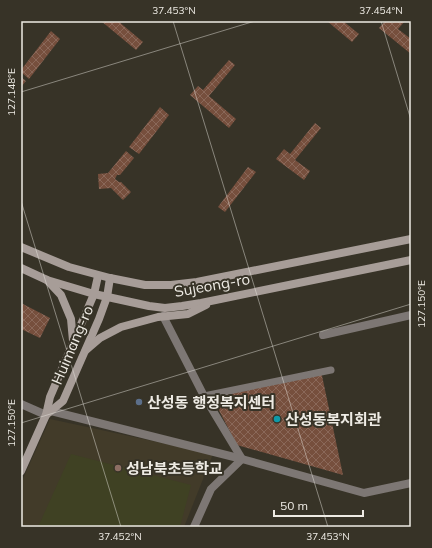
<svg xmlns="http://www.w3.org/2000/svg" width="432" height="548" font-family="Mulish,'Noto Sans KR',sans-serif">
<style>
.built{fill:#423b29}
.garden{fill:#3f4123}
.building{fill:url(#building-cross-hatch)}
.lines{fill:none;stroke-linecap:round;stroke-linejoin:round}
.lane{stroke:#7d7774;stroke-width:7}
.street{stroke:#7d7774;stroke-width:8}
.secondary{stroke:#a79d98;stroke-width:8}
.ticks{fill:none;stroke:#eeebe4;stroke-width:1;stroke-opacity:0.45}
.service-dot{fill:#5c6f8a;stroke:#373327;stroke-width:1.5}
.culture-dot{fill:#0f9aa8;stroke:#373327;stroke-width:1.5}
.education-dot{fill:#8d6e63;stroke:#373327;stroke-width:1.5}
.labels{text-anchor:middle;dominant-baseline:central;stroke-width:4;stroke-linejoin:round;paint-order:stroke}
.street-label{font-size:15px;fill:#eeebe4;stroke:#373327}
.poi-label{font-size:15px;font-weight:bold;fill:#eeebe4;stroke:#373327;text-anchor:start}
.neatline{fill:none;stroke:#eeebe4;stroke-width:1.5}
.ticks-label{font-size:10px;text-anchor:middle;fill:#eeebe4}
</style>
<defs>
<pattern id="building-cross-hatch" width="8" height="8" patternUnits="userSpaceOnUse"><rect width="8" height="8" fill="#764f3d"/><path d="M0 0l8 8M0 8l8-8" fill="none" stroke="#8a6859"/></pattern>
</defs>
<rect width="100%" height="100%" fill="#373327"/>
<polygon class="built" points="50,419 213,454 184,527 21,527 21,483"/>
<polygon class="garden" points="71,454 191,485 180,527 38,527"/>
<g class="building">
<polygon points="101,21 118,21 143,42 136,50"/>
<polygon points="327,21 343,21 359,34 352,42"/>
<polygon points="385,21 391,21 393,23 394,21 405,21 398,29 411,39 411,54 379,28"/>
<polygon points="51,31 60,39 29,79 21,72 21,70"/>
<polygon points="229,60 235,65 209,96 236,119 229,128 190,95 198,86 203,90"/>
<polygon points="21,77 26,81 21,87"/>
<polygon points="160,107 169,115 139,154 129,147"/>
<polygon points="315,123 321,128 295,160 310,171 304,180 276,159 284,149 290,154"/>
<polygon points="126,151 134,158 120,175 117,175 115,179 119,182 121,182 131,192 123,200 111,188 99,189 98,174 108,173"/>
<polygon points="248,167 256,172 225,212 218,207"/>
<polygon points="21,303 50,318 40,338 21,329"/>
<polygon points="321,371 343,475 237,445 210,393"/>
</g>
<g class="lines">
<polyline class="lane" points="204,396 331,370"/>
<g class="street">
<polyline points="163,316 204,396 242,459 211,489 194,527"/>
<polyline points="323,335 411,315"/>
<polyline points="21,404 46,415"/>
<polyline points="51,411 242,459 364,493 411,483"/>
</g>
<g class="secondary">
<polyline points="21,247 69,267 110,278 145,285 171,285 197,282 411,239"/>
<polyline points="21,268 47,280 94,294 149,306 165,308 182,306 201,303 411,260"/>
<polyline points="47,280 61,295 71,319 73,341"/>
<polyline points="86,350 100,338 121,327 158,317 188,314 206,305"/>
<polyline points="46,415 63,401 99,319 107,297 110,278"/>
<polyline points="21,471 46,415 50,397 94,294 98,276"/>
</g>
</g>
<path class="ticks" d="M173,21L328,527M381,21L411,120M21,92L255,21M21,201L121,527M21,423L411,304"/>
<circle class="service-dot" cx="139" cy="402" r="4"/>
<circle class="culture-dot" cx="277" cy="419" r="4"/>
<circle class="education-dot" cx="118" cy="468" r="4"/>
<g class="labels">
<g class="street-label">
<text transform="translate(212 285) rotate(-10)">Sujeong-ro</text>
<text transform="translate(72 345) rotate(-67)">Huimang-ro</text>
</g>
<g class="poi-label">
<text x="147" y="402">산성동 행정복지센터</text>
<text x="285" y="419">산성동복지회관</text>
<text x="126" y="468">성남북초등학교</text>
</g>
</g>
<rect width="432" height="548" fill="none" stroke="#373327" stroke-width="44"/>
<path d="M274 510v6h89v-6" fill="none" stroke="#eeebe4" stroke-width="2"/>
<text x="280" y="510" font-size="12" fill="#eeebe4" stroke="#373327" stroke-width="3" paint-order="stroke">50 m</text>
<rect x="22" y="22" width="388" height="504" class="neatline"/>
<g class="ticks-label">
<text x="174" y="14">37.453°N</text>
<text x="381" y="14">37.454°N</text>
<text transform="translate(11 92) rotate(-90)" y="4">127.148°E</text>
<text transform="translate(421 304) rotate(-90)" y="4">127.150°E</text>
<text transform="translate(11 423) rotate(-90)" y="4">127.150°E</text>
<text x="120" y="540">37.452°N</text>
<text x="328" y="540">37.453°N</text>
</g>
</svg>
